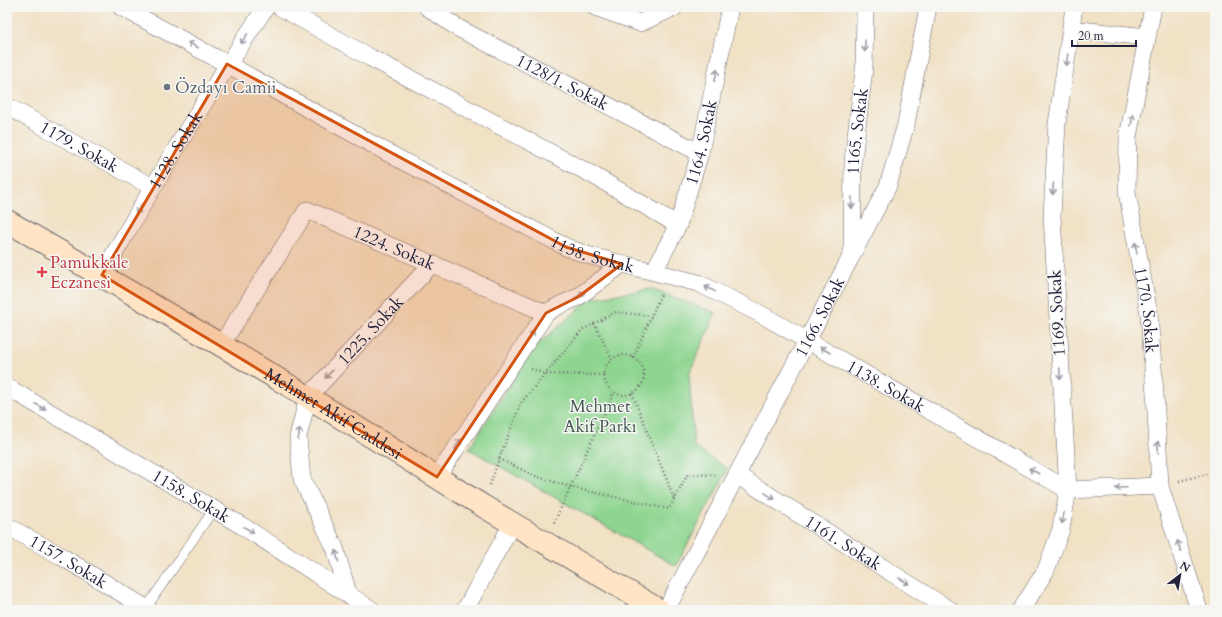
<svg xmlns="http://www.w3.org/2000/svg" width="1222" height="617" font-family="Cardo,serif">
<style>
.green{fill:#8ed590;stroke:#587c66}
.lines{fill:none;stroke-linecap:round;stroke-linejoin:round}
.lane-casing{stroke:#6a656b;stroke-width:10}
.street-casing{stroke:#6a656b;stroke-width:18}
.secondary-casing{stroke:#6a656b;stroke-width:24}
.path{stroke:#6a656b;stroke-width:2.5;stroke-dasharray:1 3;stroke-linecap:butt}
.lane{stroke:#fff;stroke-width:9}
.street{stroke:#fff;stroke-width:17}
.secondary{stroke:#ffe4c6;stroke-width:22}
.oneway{stroke:#9c9ca7}
.marked{fill:#d45411;fill-opacity:0.2;stroke:#d45411;stroke-width:3;stroke-linejoin:round}
.worship-dot{fill:#6b7280;stroke:#f6f6f2;stroke-width:1.5}
.health-dot{fill:#e0444e;stroke:#f6f6f2;stroke-width:1.5}
.labels{text-anchor:middle;dominant-baseline:central;stroke-width:3;stroke-linejoin:round;paint-order:stroke}
.street-label{font-size:17px;fill:#22223b;stroke:#f6f6f2}
.worship-label{font-size:17px;fill:#5b616d;stroke:#f6f6f2;text-anchor:start}
.health-label{font-size:17px;fill:#be3a42;stroke:#f6f6f2;text-anchor:start}
.park-label{font-size:17px;fill:#425854;stroke:#f6f6f2}
</style>
<rect width="100%" height="100%" fill="#f6f6f2"/>
<filter id="ink" filterUnits="userSpaceOnUse"><feTurbulence type="fractalNoise" baseFrequency=".025" numOctaves="2"/><feDisplacementMap in="SourceGraphic" scale="8" xChannelSelector="R" yChannelSelector="G"/><feConvolveMatrix kernelMatrix="1 2 1 2 8 2 1 2 1" color-interpolation-filters="sRGB"/></filter>
<filter id="wash" filterUnits="userSpaceOnUse"><feTurbulence type="fractalNoise" baseFrequency=".012" numOctaves="4" result="noise"/><feDisplacementMap in="SourceGraphic" scale="16" xChannelSelector="R" yChannelSelector="G"/><feGaussianBlur stdDeviation="0.9" result="paint"/><feColorMatrix in="noise" values="0 0 0 0 0 0 0 0 0 0 0 0 0 0 0 0 0 1.4 0 .05"/><feComposite in="paint" operator="in"/></filter>
<g filter="url(#wash)">
<rect width="100%" height="100%" fill="#f1e1c5"/>
<polygon class="green" points="651,289 716,313 689,374 694,447 728,469 676,566 469,449 533,349 591,298"/>
</g>
<g filter="url(#ink)">
<g class="lines">
<g class="lane-casing">
<polyline id="lane" points="146,608 214,509"/>
</g>
<g class="street-casing">
<g id="street">
<path id="s1" d="M121,7L227,64L399,159L566,247L587,255L698,283L757,312L1068,490L1160,486"/>
<polyline points="280,7 371,58 591,174 678,225"/>
<path id="s2" d="M427,7L458,28L700,153"/>
<polyline points="595,7 640,23 675,7"/>
<path id="s3" d="M1153,7L1128,137L1127,192L1149,314L1155,394L1160,486L1199,610"/>
<polyline points="1071,29 1147,37"/>
<path id="s4" d="M7,106L152,187"/>
<path id="s5" d="M852,252L853,160L864,70L865,7"/>
<path id="s6" d="M654,271L678,225L700,153L730,7"/>
<path id="s7" d="M102,275C154,184 207,94 266,7"/>
<path id="s8" d="M221,345L307,210L546,313"/>
<path id="s9" d="M7,387L244,527L372,610"/>
<path id="s10" d="M737,475L950,610"/>
<polyline points="437,477 546,313 558,306 578,297 622,264"/>
<path id="s11" d="M7,526L59,555L149,610"/>
<path id="s12" d="M348,593L335,548L302,479L298,437L308,397L432,264"/>
<polyline points="465,610 512,524"/>
<path id="s13" d="M666,610L888,186L906,124L928,7"/>
<polyline points="1021,610 1046,570 1061,529 1068,490 1052,216 1057,124 1074,7"/>
</g>
</g>
<g class="secondary-casing">
<g id="secondary">
<path id="s14" d="M7,221L221,345L308,397L483,506L659,610"/>
</g>
</g>
<g class="path">
<polyline points="594,323 612,359"/>
<circle cx="624" cy="375" r="20"/>
<polyline points="633,358 661,294"/>
<polyline points="531,369 546,374 604,375"/>
<polyline points="632,393 675,501"/>
<polyline points="499,459 535,476 570,487 669,509 688,474 716,475"/>
<polyline points="1179,481 1215,472"/>
<polyline points="490,485 502,451 521,403 582,330 616,312 651,316"/>
<polyline points="554,523 614,392"/>
</g>
<use href="#lane" class="lane"/>
<use href="#street" class="street"/>
<use href="#secondary" class="secondary"/>
</g>
<defs><path id="oneway-shaft" d="M-6 0H5M1.5-3L5.5 0L1.5 3" fill="none" stroke-width="1.6" stroke-linecap="round" stroke-linejoin="round"/></defs>
<g class="oneway">
<use href="#oneway-shaft" transform="translate(244 39) rotate(124)"/>
<use href="#oneway-shaft" transform="translate(193 45) rotate(-152)"/>
<use href="#oneway-shaft" transform="translate(865 46) rotate(91)"/>
<use href="#oneway-shaft" transform="translate(1067 60) rotate(98)"/>
<use href="#oneway-shaft" transform="translate(716 75) rotate(-78)"/>
<use href="#oneway-shaft" transform="translate(1132 120) rotate(-80)"/>
<use href="#oneway-shaft" transform="translate(1053 189) rotate(94)"/>
<use href="#oneway-shaft" transform="translate(852 203) rotate(90)"/>
<use href="#oneway-shaft" transform="translate(139 209) rotate(120)"/>
<use href="#oneway-shaft" transform="translate(1136 248) rotate(-100)"/>
<use href="#oneway-shaft" transform="translate(710 289) rotate(-154)"/>
<use href="#oneway-shaft" transform="translate(580 295) rotate(-33)"/>
<use href="#oneway-shaft" transform="translate(531 336) rotate(-56)"/>
<use href="#oneway-shaft" transform="translate(825 350) rotate(-150)"/>
<use href="#oneway-shaft" transform="translate(329 374) rotate(133)"/>
<use href="#oneway-shaft" transform="translate(1060 374) rotate(87)"/>
<use href="#oneway-shaft" transform="translate(41 407) rotate(30)"/>
<use href="#oneway-shaft" transform="translate(299 434) rotate(-82)"/>
<use href="#oneway-shaft" transform="translate(458 444) rotate(-56)"/>
<use href="#oneway-shaft" transform="translate(1158 447) rotate(-93)"/>
<use href="#oneway-shaft" transform="translate(1034 471) rotate(-150)"/>
<use href="#oneway-shaft" transform="translate(1121 488) rotate(177)"/>
<use href="#oneway-shaft" transform="translate(770 496) rotate(32)"/>
<use href="#oneway-shaft" transform="translate(1063 518) rotate(101)"/>
<use href="#oneway-shaft" transform="translate(249 530) rotate(33)"/>
<use href="#oneway-shaft" transform="translate(1179 546) rotate(-108)"/>
<use href="#oneway-shaft" transform="translate(337 556) rotate(-105)"/>
<use href="#oneway-shaft" transform="translate(904 581) rotate(32)"/>
</g>
</g>
<path class="marked" d="M227,64L566,247L622,264L578,297L546,313L437,477L102,275Z"/>
<circle class="worship-dot" cx="167" cy="87" r="4"/>
<path class="health-dot" d="M40 266h4v4h4v4h-4v4h-4v-4h-4v-4h4z"/>
<g class="labels">
<g class="street-label">
<text stroke="none"><textPath href="#s2" startOffset="155">1128/1. Sokak</textPath></text>
<text stroke="none"><textPath href="#s5" startOffset="121">1165. Sokak</textPath></text>
<text stroke="none"><textPath href="#s6" startOffset="138">1164. Sokak</textPath></text>
<text stroke="none"><textPath href="#s4" startOffset="83">1179. Sokak</textPath></text>
<text stroke="none"><textPath href="#s7" startOffset="145">1128. Sokak</textPath></text>
<text stroke="none"><textPath href="#s8" startOffset="255">1224. Sokak</textPath></text>
<text stroke="none"><textPath href="#s1" startOffset="533">1138. Sokak</textPath></text>
<text stroke="none"><textPath href="#s3" startOffset="307">1170. Sokak</textPath></text>
<text transform="translate(1057 313) rotate(-93)">1169. Sokak</text>
<text stroke="none"><textPath href="#s13" startOffset="331">1166. Sokak</textPath></text>
<text stroke="none"><textPath href="#s12" startOffset="298">1225. Sokak</textPath></text>
<text stroke="none"><textPath href="#s1" startOffset="857">1138. Sokak</textPath></text>
<text stroke="none"><textPath href="#s14" startOffset="379">Mehmet Akif Caddesi</textPath></text>
<text stroke="none"><textPath href="#s9" startOffset="214">1158. Sokak</textPath></text>
<text stroke="none"><textPath href="#s10" startOffset="126">1161. Sokak</textPath></text>
<text stroke="none"><textPath href="#s11" startOffset="71">1157. Sokak</textPath></text>
</g>
<g class="worship-label">
<text x="175" y="87">Özdayı Camii</text>
</g>
<g class="health-label">
<text x="50" y="262">Pamukkale<tspan x="50" dy="20">Eczanesi</tspan></text>
</g>
<g class="park-label">
<text x="600" y="406">Mehmet<tspan x="600" dy="20">Akif Parkı</tspan></text>
</g>
</g>
<rect width="1222" height="617" fill="none" stroke="#f6f6f2" stroke-width="24"/>
<g transform="translate(1180 575) rotate(31)" stroke="#f6f6f2" stroke-width="3" paint-order="stroke">
<path d="M0-3L7 15L0 10L-7 15Z" fill="#22223b"/>
<text y="-6" font-size="11" font-weight="bold" text-anchor="middle" fill="#22223b">N</text>
</g>
<path d="M1072 40v6h64v-6" fill="none" stroke="#22223b" stroke-width="2"/>
<text x="1078" y="40" font-size="12" fill="#22223b" stroke="#f6f6f2" stroke-width="3" paint-order="stroke">20 m</text>
</svg>
